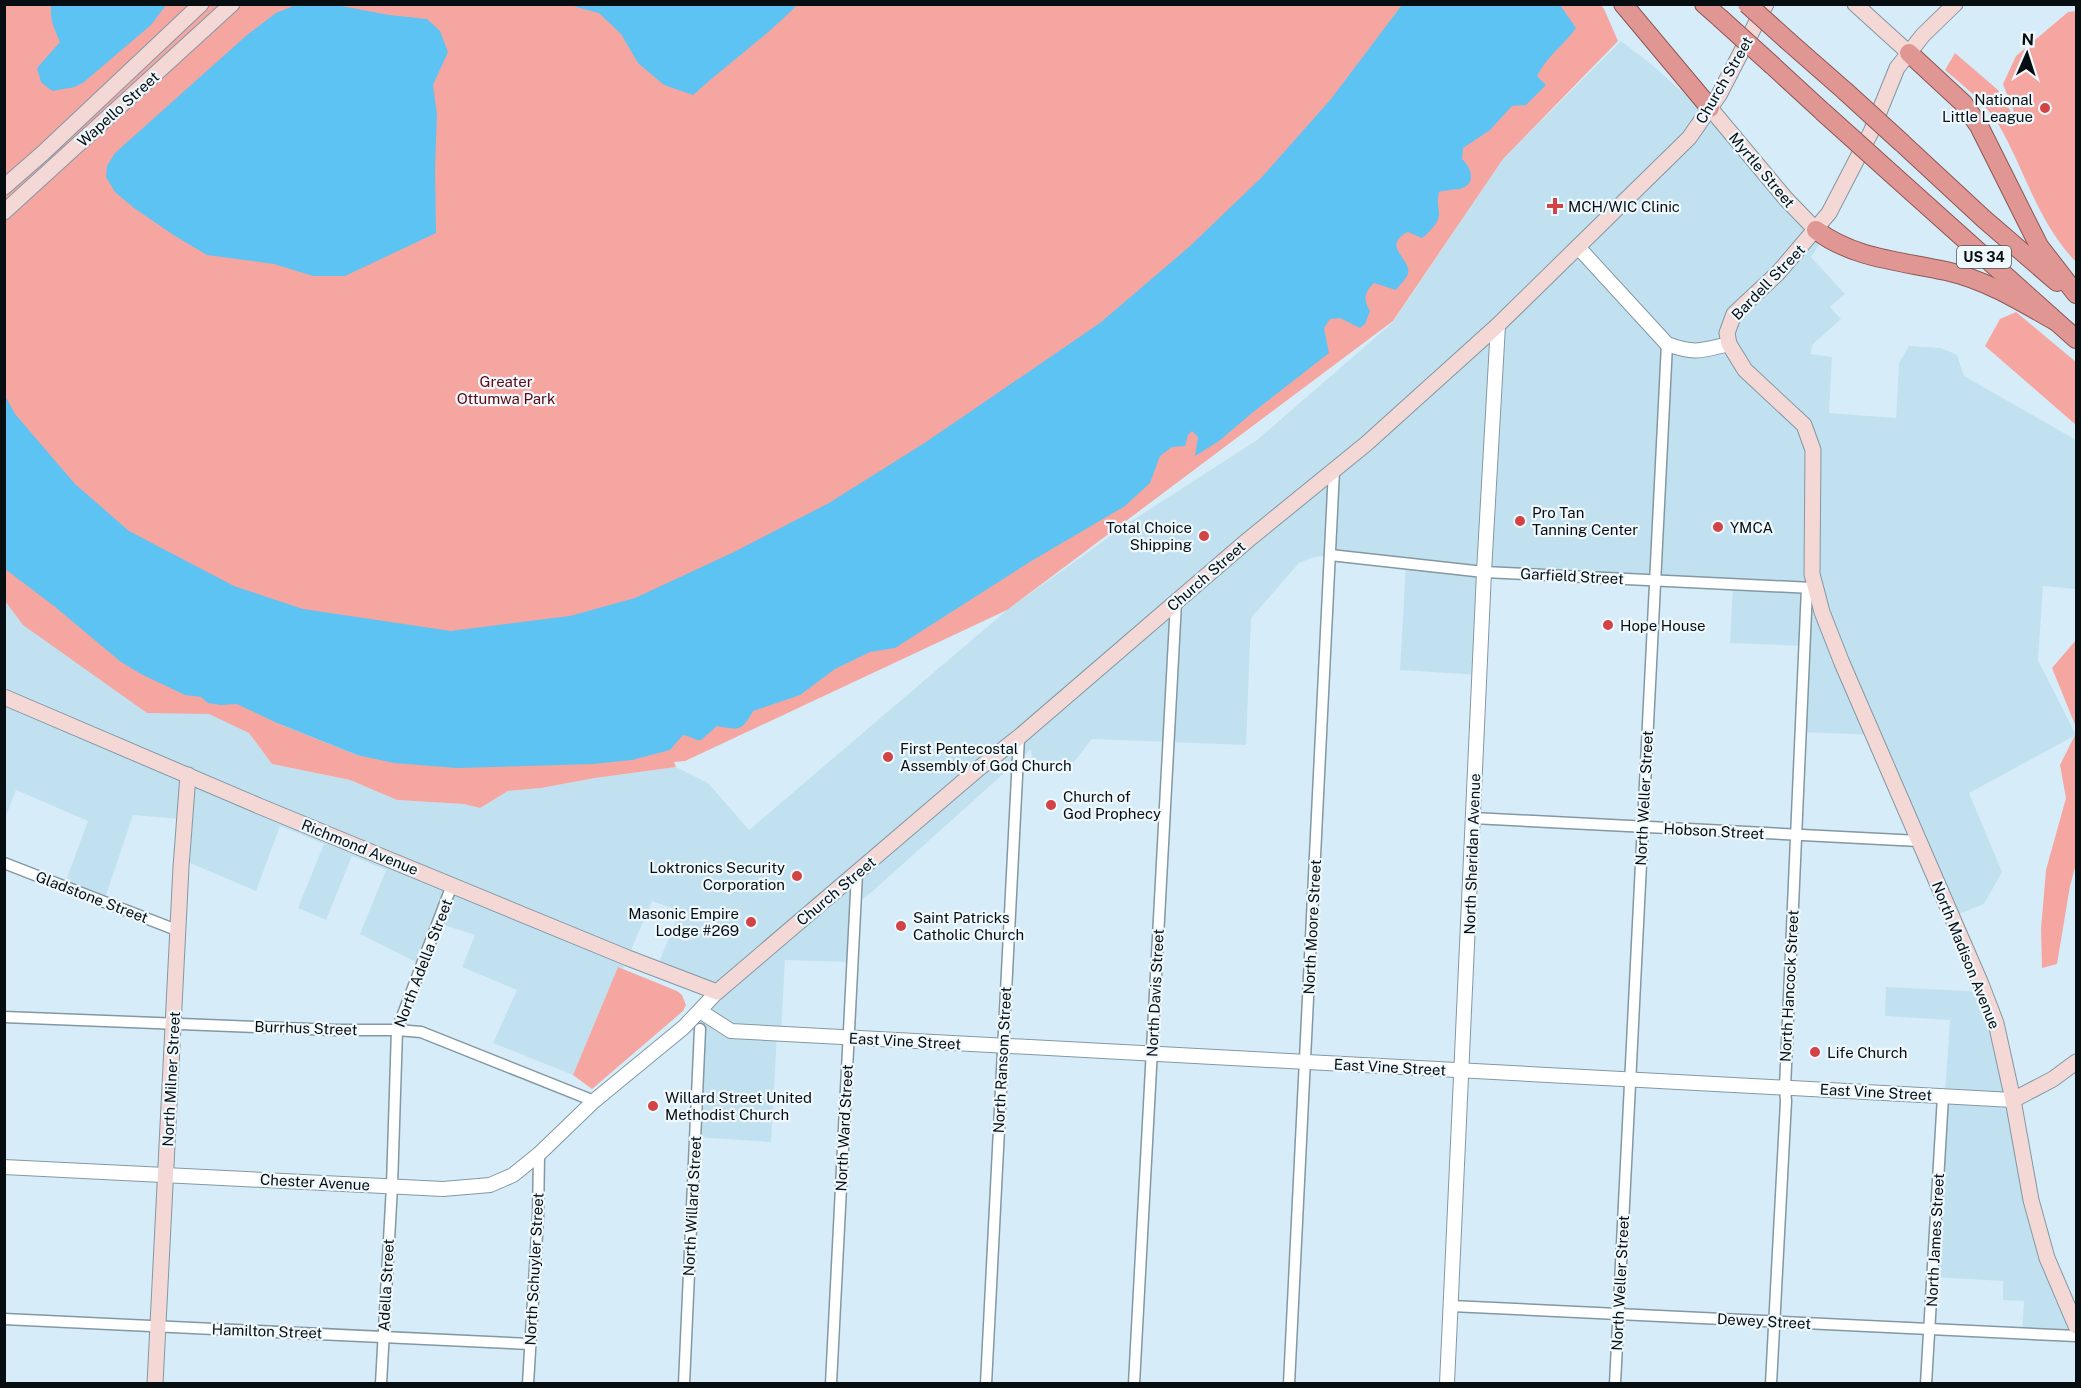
<svg xmlns="http://www.w3.org/2000/svg" width="2081" height="1388" font-family="'Public Sans',sans-serif">
<style>
.built{fill:#c2e1f0}
.green{fill:#f5a6a1;fill-rule:evenodd}
.water{fill:#5cc3f2}
.lines{fill:none;stroke-linecap:round;stroke-linejoin:round}
.minor-casing{stroke:#8298a3;stroke-width:13}
.tertiary-casing{stroke:#8298a3;stroke-width:16}
.secondary-casing{stroke:#8298a3;stroke-width:17}
.trunk-casing{stroke:#8f5654;stroke-width:20}
.minor{stroke:#fff;stroke-width:10}
.tertiary{stroke:#fff;stroke-width:14}
.secondary{stroke:#f3d8d6;stroke-width:15}
.trunk{stroke:#e09692;stroke-width:18}
.trunk-bridge-casing{stroke:#8f5654;stroke-width:20;stroke-linecap:butt}
.trunk-bridge{stroke:#e09692;stroke-width:18}
.poi-dot{fill:#d24345;stroke:#eff8fd;stroke-width:2}
.labels{text-anchor:middle;dominant-baseline:central;stroke-width:4.5;stroke-linejoin:round;paint-order:stroke}
.shield{fill:#eff8fd;stroke:#4d5458;stroke-width:1.5}
.shield-label{font-size:14px;font-weight:bold;fill:#070e12}
.street-label{font-size:15px;fill:#070e12;stroke:#eff8fd}
.poi-label{font-size:15px;fill:#070e12;stroke:#eff8fd;text-anchor:start}
.park-label{font-size:15px;fill:#5e0810;stroke:#eff8fd}
</style>
<rect width="100%" height="100%" fill="#d6edf9"/>
<g class="built">
<polygon points="1621,41 1651,64 1699,107 1819,245 1811,257 1845,294 1830,307 1841,319 1812,345 1811,354 1832,357 1829,413 1896,418 1899,363 1909,346 1941,348 1957,355 1964,376 2076,440 2076,589 2043,586 2038,660 2076,735 1969,793 2002,872 1984,904 1951,917 1873,735 1801,732 1804,646 1730,643 1733,584 1484,572 1480,675 1400,670 1406,563 1330,555 1314,557 1299,563 1251,618 1246,745 1092,739 1074,762 1032,760 1031,749 874,890 850,909 848,962 785,960 781,1034 777,1034 771,1142 695,1137 700,1011 717,992 658,970 661,957 680,911 652,901 623,969 618,967 573,1075 493,1043 517,990 462,967 475,935 438,923 422,965 360,934 386,870 352,856 326,920 298,908 324,844 280,826 256,891 190,863 192,820 133,815 104,901 64,886 88,821 16,790 5,818 5,601 147,713 209,713 249,733 272,764 350,780 397,800 464,804 480,808 507,791 541,788 595,778 676,767 708,783 749,830 1007,610 1130,522 1257,440 1393,322 1503,159"/>
<polygon points="1886,987 1984,992 2031,1200 2076,1336 2022,1334 2024,1301 2003,1300 2003,1281 1932,1277 1950,1020 1885,1016"/>
</g>
<g class="green">
<path d="M1600,4L1604,9L1618,41L1503,159L1393,321L1007,610L685,761L674,762L676,767L595,778L541,788L508,791L480,808L464,804L397,800L350,780L272,764L249,733L209,714L147,713L23,625L5,601L4,5ZM277,723L412,764L357,755Z"/>
<path d="M2076,11V262C2037,222 2025,169 1997,122C1983,101 1964,86 1945,70L1955,53L1998,90L2020,127L2003,84L2016,56L2068,12Z"/>
<polygon points="2016,312 2076,362 2076,425 1985,346 2000,319"/>
<polygon points="2076,640 2076,727 2052,668"/>
<polygon points="2076,733 2076,864 2070,886 2057,964 2042,968 2041,929 2046,870 2066,798 2060,765"/>
<polygon points="618,967 677,991 682,995 686,1005 683,1011 592,1089 573,1075"/>
</g>
<g class="water">
<path d="M51,5V4L166,5L151,25L84,82L75,87L52,91L41,82L37,68L60,42C54,28 50,21 51,5Z"/>
<polygon points="296,5 336,5 389,15 427,19 440,31 448,52 433,85 437,115 435,167 436,233 345,276 313,276 274,264 207,255 175,236 134,208 115,192 106,177 107,166 115,153 247,35 276,13"/>
<path d="M574,5H797C765,38 727,64 693,95L664,85L638,63L621,34L599,13L576,7Z"/>
<path d="M1402,5H1560L1576,28C1564,45 1546,57 1537,76L1546,85L1526,105L1512,106L1490,130L1463,148L1462,159C1472,168 1477,185 1459,189C1452,190 1446,190 1439,192C1437,201 1438,204 1439,213C1440,222 1429,232 1422,238L1408,232C1380,246 1412,259 1408,274C1406,279 1399,286 1396,290L1374,283C1364,293 1363,299 1370,311L1365,324L1360,328L1340,318L1330,319L1324,328L1329,353L1252,413L1219,441L1195,456L1198,437L1192,431L1188,435L1185,446L1172,447L1160,456L1150,483L1125,506L1028,563L895,648L870,652L835,669L800,695L753,711C741,732 740,730 717,726L701,740C696,741 691,736 683,735L670,750L632,760L593,764L457,768L394,763L357,755L277,723L237,704L220,705L208,703L201,697L185,695L141,674L121,662L54,606L5,569V396L15,414L75,484L129,531L234,586L303,609L451,631L570,616L635,598L734,552L829,503L926,442L1100,323L1189,247L1262,177L1331,99Z"/>
</g>
<g class="lines">
<g class="minor-casing">
<g id="minor">
<polyline points="1330,555 1484,572 1812,588"/>
<polyline points="1473,818 1919,841"/>
<polyline points="4,863 179,931"/>
<polyline points="4,1017 334,1030 397,1030 421,1032 594,1101"/>
<polyline points="1451,1306 2076,1336"/>
<polyline points="4,1319 530,1344"/>
<polyline points="381,1384 392,1186 397,1030 452,885"/>
<polyline points="528,1384 538,1217 539,1154"/>
<polyline points="684,1384 700,1029"/>
<polyline points="831,1384 857,873"/>
<polyline points="986,1384 1019,737"/>
<polyline points="1134,1384 1176,602"/>
<polyline points="1289,1384 1334,470"/>
<polyline points="1615,1384 1667,344"/>
<polyline points="1771,1384 1786,1101 1785,1088 1807,588"/>
<polyline points="1926,1384 1943,1096"/>
</g>
</g>
<g class="tertiary-casing">
<g id="tertiary">
<path d="M1578,247L1667,344C1694,354 1701,351 1729,344"/>
<polyline points="700,1011 731,1031 2013,1100"/>
<polyline points="4,1167 443,1189 490,1185 513,1175 539,1154 594,1101 684,1027 717,992"/>
<polyline points="1447,1384 1484,572 1498,325"/>
</g>
</g>
<g class="secondary-casing">
<g id="secondary">
<polyline points="1855,4 1909,53"/>
<polyline points="1955,4 1923,35 1897,68 1871,132 1829,213 1778,273 1734,314 1727,333 1729,344 1745,370 1804,425 1813,450 1812,574 1822,612 1842,663 1981,984 1996,1023 2013,1100 2031,1200 2047,1258 2076,1326"/>
<polyline points="1710,108 1786,199 1816,230"/>
<polyline points="4,187 43,153 201,4"/>
<polyline points="4,212 232,4"/>
<polyline points="4,697 259,806 628,958 717,992 978,769 1019,737 1248,540 1366,444 1498,325 1689,138 1719,95 1766,4"/>
<polyline points="2013,1100 2053,1079 2076,1062"/>
<polyline points="155,1384 181,867 188,775"/>
</g>
</g>
<g class="trunk-casing">
<g id="trunk">
<polyline points="1623,4 1710,108"/>
<polyline points="1704,4 1720,18"/>
<polyline points="1788,41 1845,91"/>
<polyline points="1909,53 1963,103 1979,126 2039,246 2076,294"/>
<polyline points="1773,66 1823,112"/>
<polyline points="1902,143 1984,219 2057,282"/>
<polyline points="1893,175 2076,339"/>
<path d="M1816,230C1854,259 1901,261 1946,271C1986,280 2020,301 2055,321"/>
</g>
</g>
<use href="#minor" class="minor"/>
<use href="#tertiary" class="tertiary"/>
<use href="#secondary" class="secondary"/>
<use href="#trunk" class="trunk"/>
<g class="trunk-bridge-casing">
<g id="trunk-bridge">
<polyline points="1747,4 1788,41"/>
<polyline points="1720,18 1773,66"/>
<polyline points="1845,91 1902,143"/>
<polyline points="1823,112 1893,175"/>
</g>
</g>
<use href="#trunk-bridge" class="trunk-bridge"/>
</g>
<g class="poi-dot">
<circle cx="2045" cy="108" r="6"/>
<path d="M1552 197h6v6h6v6h-6v6h-6v-6h-6v-6h6z"/>
<circle cx="1520" cy="521" r="6"/>
<circle cx="1718" cy="527" r="6"/>
<circle cx="1204" cy="536" r="6"/>
<circle cx="1608" cy="625" r="6"/>
<circle cx="888" cy="757" r="6"/>
<circle cx="1051" cy="805" r="6"/>
<circle cx="797" cy="876" r="6"/>
<circle cx="751" cy="922" r="6"/>
<circle cx="901" cy="926" r="6"/>
<circle cx="1815" cy="1052" r="6"/>
<circle cx="653" cy="1106" r="6"/>
</g>
<g class="labels">
<rect class="shield" x="1957" y="246" width="54" height="22" rx="4.5"/>
<g class="shield-label">
<text x="1984" y="257">US 34</text>
</g>
<g class="street-label">
<text transform="translate(1724 80) rotate(-60)">Church Street</text>
<text transform="translate(118 109) rotate(-42)">Wapello Street</text>
<text transform="translate(1762 170) rotate(50)">Myrtle Street</text>
<text transform="translate(1768 282) rotate(-46)">Bardell Street</text>
<text transform="translate(1206 576) rotate(-41)">Church Street</text>
<text transform="translate(1572 576) rotate(3)">Garfield Street</text>
<text transform="translate(1644 798) rotate(-87)">North Weller Street</text>
<text transform="translate(1714 831) rotate(3)">Hobson Street</text>
<text transform="translate(360 847) rotate(22)">Richmond Avenue</text>
<text transform="translate(1472 854) rotate(-88)">North Sheridan Avenue</text>
<text transform="translate(836 891) rotate(-40)">Church Street</text>
<text transform="translate(92 897) rotate(21)">Gladstone Street</text>
<text transform="translate(1312 927) rotate(-87)">North Moore Street</text>
<text transform="translate(1966 955) rotate(68)">North Madison Avenue</text>
<text transform="translate(423 963) rotate(-69)">North Adella Street</text>
<text transform="translate(1789 986) rotate(-87)">North Hancock Street</text>
<text transform="translate(1155 993) rotate(-87)">North Davis Street</text>
<text transform="translate(306 1028) rotate(2)">Burrhus Street</text>
<text transform="translate(905 1041) rotate(3)">East Vine Street</text>
<text transform="translate(1002 1060) rotate(-87)">North Ransom Street</text>
<text transform="translate(1390 1067) rotate(3)">East Vine Street</text>
<text transform="translate(171 1079) rotate(-87)">North Milner Street</text>
<text transform="translate(1876 1092) rotate(3)">East Vine Street</text>
<text transform="translate(844 1128) rotate(-87)">North Ward Street</text>
<text transform="translate(315 1182) rotate(3)">Chester Avenue</text>
<text transform="translate(692 1206) rotate(-87)">North Willard Street</text>
<text transform="translate(1935 1240) rotate(-87)">North James Street</text>
<text transform="translate(534 1269) rotate(-87)">North Schuyler Street</text>
<text transform="translate(1620 1283) rotate(-87)">North Weller Street</text>
<text transform="translate(386 1285) rotate(-87)">Adella Street</text>
<text transform="translate(1764 1321) rotate(3)">Dewey Street</text>
<text transform="translate(267 1331) rotate(2)">Hamilton Street</text>
</g>
<g class="poi-label">
<text x="2033" y="99" text-anchor="end">National<tspan x="2033" dy="17">Little League</tspan></text>
<text x="1568" y="206">MCH/WIC Clinic</text>
<text x="1532" y="512">Pro Tan<tspan x="1532" dy="17">Tanning Center</tspan></text>
<text x="1192" y="527" text-anchor="end">Total Choice<tspan x="1192" dy="17">Shipping</tspan></text>
<text x="1730" y="527">YMCA</text>
<text x="1620" y="625">Hope House</text>
<text x="900" y="748">First Pentecostal<tspan x="900" dy="17">Assembly of God Church</tspan></text>
<text x="1063" y="796">Church of<tspan x="1063" dy="17">God Prophecy</tspan></text>
<text x="785" y="867" text-anchor="end">Loktronics Security<tspan x="785" dy="17">Corporation</tspan></text>
<text x="739" y="913" text-anchor="end">Masonic Empire<tspan x="739" dy="17">Lodge #269</tspan></text>
<text x="913" y="917">Saint Patricks<tspan x="913" dy="17">Catholic Church</tspan></text>
<text x="1827" y="1052">Life Church</text>
<text x="665" y="1097">Willard Street United<tspan x="665" dy="17">Methodist Church</tspan></text>
</g>
<g class="park-label">
<text x="506" y="381">Greater<tspan x="506" dy="17">Ottumwa Park</tspan></text>
</g>
</g>
<rect width="2081" height="1388" fill="none" stroke="#070e12" stroke-width="12"/>
<g transform="translate(2027 54) rotate(3)" stroke="#eff8fd" stroke-width="4.5" paint-order="stroke">
<path d="M0-4.5L10 22L0 15L-10 22Z" fill="#070e12"/>
<text y="-9" font-size="16" font-weight="bold" text-anchor="middle" fill="#070e12">N</text>
</g>
</svg>
